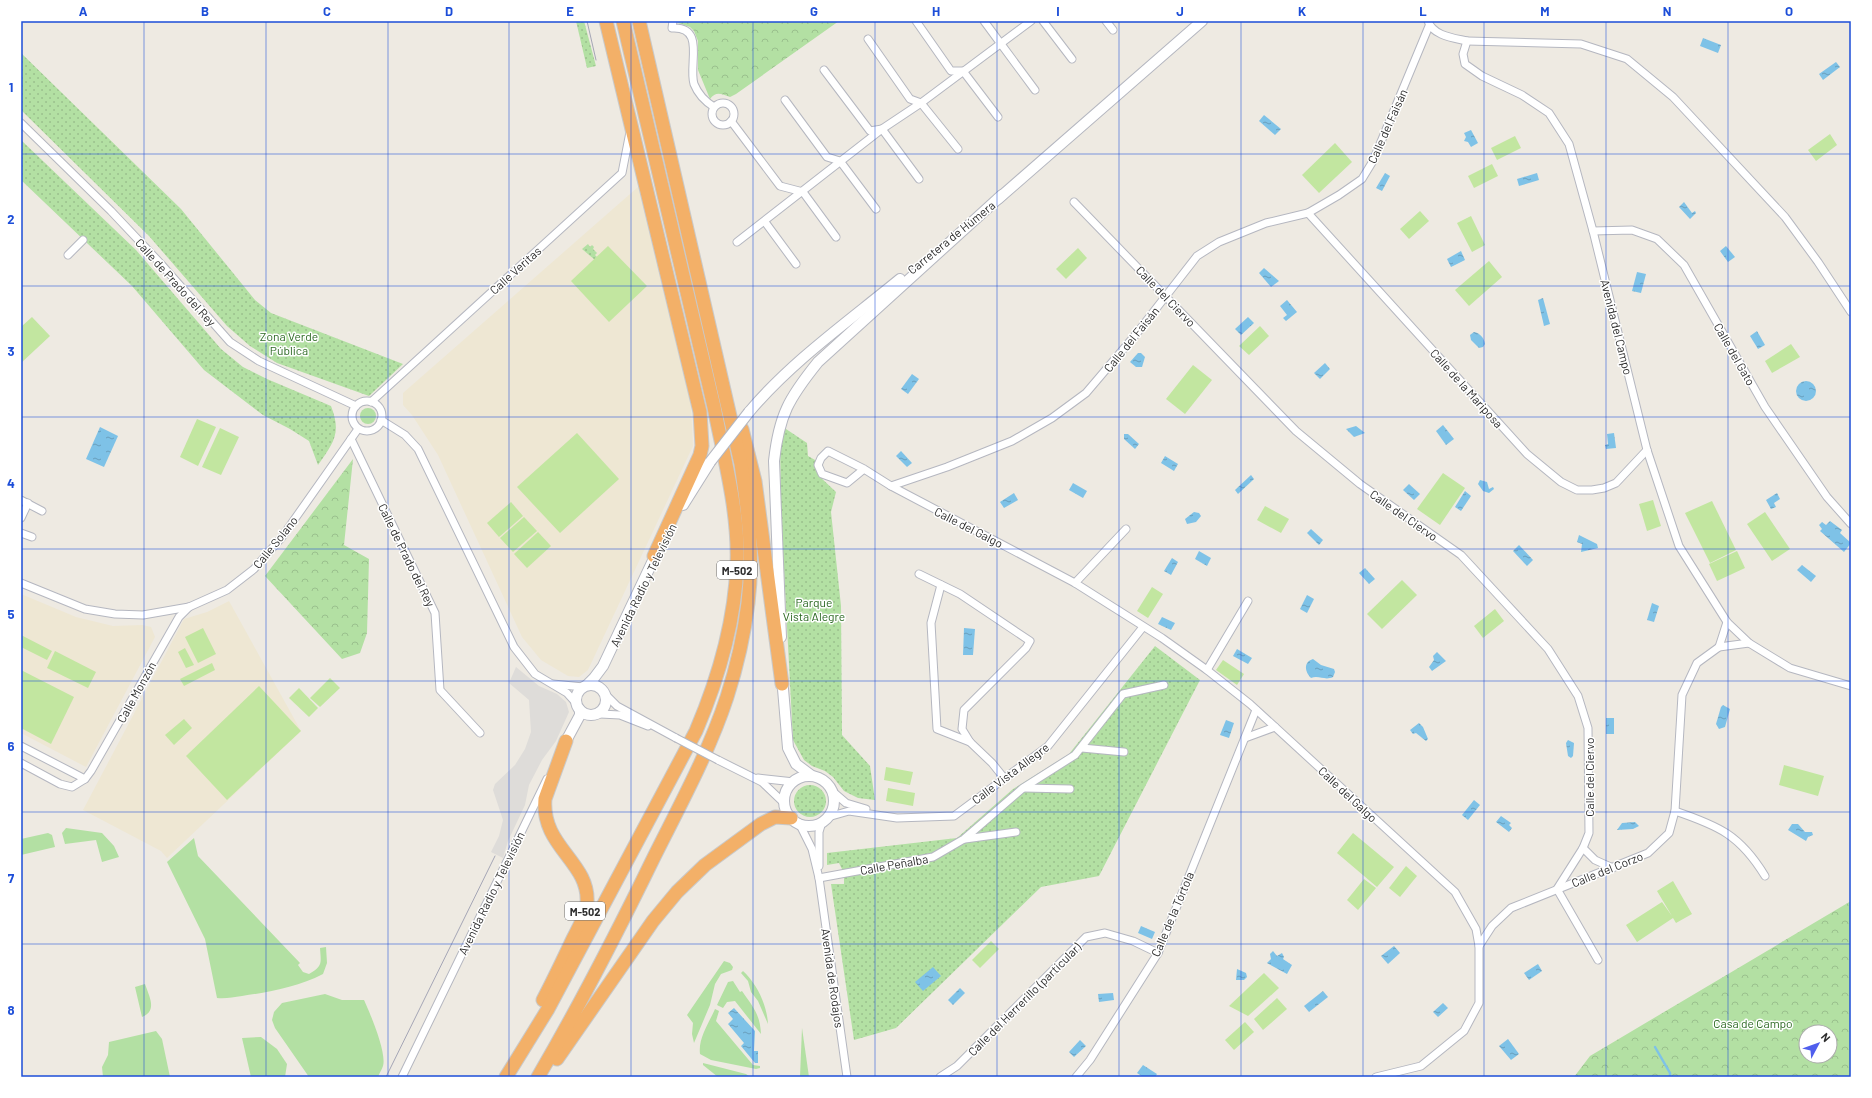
<svg xmlns="http://www.w3.org/2000/svg" width="1872" height="1098" font-family="Barlow,sans-serif">
<style>
.education{fill:#eee7d3}
.grass{fill:#b3e0a3}
.forest{fill:url(#forest-crowns);fill-rule:evenodd}
.park{fill:url(#park-dots)}
.pitch{fill:#c2e6a0}
.plaza{fill:#dedcd9}
.water{fill:url(#water-ripples)}
.lines{fill:none;stroke-linecap:round;stroke-linejoin:round}
.stream{stroke:#7ec2e7;stroke-width:2.5}
.street-casing{stroke:#b5b7c0;stroke-width:9}
.secondary-casing{stroke:#b5b7c0;stroke-width:12}
.highway-casing{stroke:#c9c9c9;stroke-width:15}
.street{stroke:#fff;stroke-width:7}
.secondary{stroke:#fff;stroke-width:10}
.highway{stroke:#f3b068;stroke-width:13}
.tram{stroke:#a5a6b6;stroke-width:1}
.street-bridge-casing{stroke:#b5b7c0;stroke-width:9;stroke-linecap:butt}
.secondary-bridge-casing{stroke:#b5b7c0;stroke-width:12;stroke-linecap:butt}
.street-bridge{stroke:#fff;stroke-width:7}
.secondary-bridge{stroke:#fff;stroke-width:10}
.grid{fill:none;stroke:#1d4ed8;stroke-width:1;stroke-opacity:0.55}
.labels{text-anchor:middle;dominant-baseline:central;stroke-width:3;stroke-linejoin:round;paint-order:stroke}
.shield{fill:#fff;stroke:#6d6d6d;stroke-width:1}
.shield-label{font-size:11px;font-weight:bold;fill:#2e2e2e}
.street-label{font-size:12px;fill:#2e2e2e;stroke:#fff}
.park-label{font-size:12px;fill:#2a6821;stroke:#fff}
.neatline{fill:none;stroke:#1d4ed8;stroke-width:1.5}
.grid-label{font-size:13px;text-anchor:middle;font-weight:bold;fill:#1d4ed8}
</style>
<defs>
<pattern id="forest-crowns" width="20" height="18" patternUnits="userSpaceOnUse"><rect width="20" height="18" fill="#b3e0a3"/><path d="M2 6a3 3 0 1 1 6 0M12 15a3 3 0 1 1 6 0" fill="none" stroke="#9ac08d"/></pattern>
<pattern id="park-dots" width="8" height="8" patternUnits="userSpaceOnUse"><rect width="8" height="8" fill="#b3e0a3"/><path d="M2 2h.1M6 6h.1" fill="none" stroke="#9ac08d" stroke-width="1.8" stroke-linecap="round"/></pattern>
<pattern id="water-ripples" width="26" height="14" patternUnits="userSpaceOnUse"><rect width="26" height="14" fill="#7ec2e7"/><path d="M2 4q2-2 4 0t4 0M15 11q2-2 4 0t4 0" fill="none" stroke="#689ebc"/></pattern>
</defs>
<rect width="100%" height="100%" fill="#eeeae2"/>
<g class="education">
<polygon points="638,187 691,406 693,446 588,670 579,677 568,676 541,660 522,637 438,455 412,415 403,405 403,393"/>
<polygon points="21,594 76,617 113,626 142,625 151,627 155,637 86,767 21,733"/>
<polygon points="229,601 301,731 167,858 161,851 83,810 184,619 207,612"/>
</g>
<g class="grass">
<circle cx="368" cy="416" r="8"/>
<polygon points="66,828 102,833 114,846 119,857 102,862 96,840 65,844 62,833"/>
<polygon points="48,833 52,835 55,847 21,855 21,839"/>
<path d="M194,838L198,856L300,963L298,965L303,972L309,974C323,966 321,963 320,948L326,947L327,963L323,974C298,987 269,992 242,996C233,997 226,999 217,998L205,939L167,862Z"/>
<polygon points="724,961 730,963 733,967 732,970 721,974 715,984 710,1005 694,1043 692,1034 693,1023 687,1015"/>
<path d="M743,971C757,984 767,1005 768,1024L758,1001L751,992L748,981L741,973Z"/>
<path d="M733,981L740,992L742,991C753,1007 760,1014 761,1034L735,1001L727,1002L723,1008L717,1005L728,982Z"/>
<path d="M145,984C149,996 158,1011 142,1017L135,987Z"/>
<path d="M325,994L342,1000H364C370,1013 387,1053 383,1066C382,1070 379,1073 378,1077H309L275,1028L272,1020L274,1012L282,1003Z"/>
<path d="M715,1009L719,1011L716,1021L753,1065L760,1066V1068L756,1069L711,1060L700,1054C698,1038 709,1023 715,1009Z"/>
<polygon points="802,1028 809,1077 800,1077"/>
<polygon points="156,1031 162,1039 170,1077 103,1077 102,1067 108,1055 109,1042"/>
<polygon points="261,1037 277,1049 287,1064 285,1077 251,1077 242,1038"/>
<polygon points="703,1063 746,1074 750,1077 718,1077 703,1065"/>
</g>
<g class="forest">
<path d="M679,21H839L736,94L730,97C721,94 716,91 710,99L698,70V41L694,31L690,27L678,23Z"/>
<polygon points="353,459 344,545 369,559 367,633 360,653 342,659 265,576"/>
<path d="M1851,901V1077H1574L1590,1056ZM1806,1032H1830V1056H1806Z"/>
</g>
<g class="park">
<polygon points="576,21 584,21 596,66 587,68"/>
<polygon points="21,53 181,209 255,300 271,313 403,364 369,396 277,363 250,346 227,326 149,236 21,110"/>
<path d="M21,140L136,250L221,349L243,367L267,379L331,406C342,434 333,443 318,465L309,441L290,429L263,415L204,370L132,286L21,180Z"/>
<polygon points="588,244 590,247 592,245 594,247 593,249 597,253 595,255 598,258 595,260 582,249"/>
<polygon points="783,427 807,443 808,456 815,460 818,475 836,492 831,512 841,606 842,735 870,766 875,800 858,798 844,791 833,777 825,771 812,766 804,760 793,740 781,513 780,431"/>
<polygon points="1155,646 1200,680 1099,876 1041,887 896,1028 854,1040 831,884 844,884 844,873 839,863 827,865 827,853 957,838 1013,789 1069,754"/>
<circle cx="810" cy="801" r="16"/>
</g>
<g class="pitch">
<polygon points="1830,134 1837,145 1816,161 1808,150"/>
<polygon points="1515,136 1521,148 1497,160 1491,148"/>
<polygon points="1335,143 1352,162 1319,193 1302,175"/>
<polygon points="1492,164 1498,176 1474,188 1468,176"/>
<polygon points="1420,211 1429,221 1409,239 1400,229"/>
<polygon points="1471,216 1485,245 1472,252 1457,223"/>
<polygon points="608,246 647,286 609,322 571,281"/>
<polygon points="1078,248 1087,258 1066,279 1056,269"/>
<polygon points="1489,261 1502,277 1469,306 1455,290"/>
<polygon points="32,317 50,336 21,363 21,327"/>
<polygon points="1260,326 1269,336 1249,355 1239,346"/>
<polygon points="1791,344 1800,357 1772,373 1765,361"/>
<polygon points="1193,365 1212,380 1185,414 1166,399"/>
<polygon points="197,419 216,427 198,466 180,457"/>
<polygon points="220,428 239,437 221,475 202,467"/>
<polygon points="577,433 619,479 560,533 517,487"/>
<polygon points="1443,473 1465,488 1440,525 1417,509"/>
<polygon points="1653,500 1661,526 1647,531 1639,504"/>
<polygon points="1712,501 1736,550 1710,563 1685,513"/>
<polygon points="511,502 523,516 499,537 487,523"/>
<polygon points="1265,506 1289,519 1281,533 1257,520"/>
<polygon points="1765,512 1790,549 1772,561 1747,524"/>
<polygon points="524,517 537,531 513,552 500,538"/>
<polygon points="538,532 551,546 527,568 514,554"/>
<polygon points="1737,551 1745,568 1717,581 1709,564"/>
<polygon points="1402,580 1417,595 1382,629 1367,614"/>
<polygon points="1152,587 1163,594 1148,618 1137,611"/>
<polygon points="1495,609 1504,621 1483,638 1474,626"/>
<polygon points="203,628 216,654 198,663 185,637"/>
<polygon points="21,635 52,651 47,660 21,647"/>
<polygon points="185,648 194,665 186,668 178,652"/>
<polygon points="55,651 96,672 88,688 47,668"/>
<polygon points="1223,660 1244,674 1237,685 1216,670"/>
<polygon points="212,663 215,670 184,686 180,679"/>
<polygon points="21,670 74,697 51,744 21,728"/>
<polygon points="330,678 340,688 320,707 310,698"/>
<polygon points="259,686 301,731 227,800 186,756"/>
<polygon points="299,688 318,708 309,717 289,698"/>
<polygon points="184,719 192,728 174,745 165,735"/>
<polygon points="1784,765 1824,776 1818,796 1779,785"/>
<polygon points="886,767 913,772 910,785 884,780"/>
<polygon points="888,788 915,793 913,806 886,801"/>
<polygon points="1353,833 1394,867 1377,887 1337,853"/>
<polygon points="1406,866 1417,876 1400,897 1389,888"/>
<polygon points="1364,879 1376,888 1358,910 1347,900"/>
<polygon points="1673,881 1692,914 1676,923 1673,918 1637,942 1626,925 1662,902 1672,916 1657,891"/>
<polygon points="991,941 999,949 980,968 972,960"/>
<polygon points="1264,973 1279,988 1248,1016 1229,1006"/>
<polygon points="1277,998 1287,1009 1263,1030 1254,1019"/>
<polygon points="1245,1022 1254,1032 1234,1050 1225,1040"/>
</g>
<polygon class="plaza" points="516,667 539,686 557,694 566,702 569,712 556,741 542,760 529,785 525,805 508,841 503,858 491,852 499,836 503,820 493,790 495,784 515,765 525,749 531,732 529,700 509,683"/>
<g class="water">
<polygon points="1703,38 1721,45 1718,53 1700,46"/>
<polygon points="1836,62 1840,67 1823,80 1819,74"/>
<polygon points="1264,115 1281,129 1275,135 1259,121"/>
<polygon points="1471,130 1478,143 1471,147 1468,142 1464,141 1466,137 1464,133"/>
<polygon points="1385,173 1390,176 1382,191 1376,188"/>
<polygon points="1537,173 1539,180 1519,186 1517,179"/>
<polygon points="1684,202 1692,213 1695,211 1696,213 1690,219 1679,207"/>
<polygon points="1726,246 1735,257 1728,262 1720,251"/>
<polygon points="1461,251 1465,260 1451,267 1447,259"/>
<polygon points="1264,268 1279,281 1271,287 1259,273"/>
<polygon points="1637,272 1646,274 1641,293 1632,291"/>
<polygon points="1543,298 1550,324 1544,326 1538,300"/>
<polygon points="1287,300 1297,312 1286,321 1283,318 1287,315 1280,306"/>
<polygon points="1248,317 1254,323 1241,335 1235,329"/>
<polygon points="1757,331 1765,345 1758,349 1750,336"/>
<path d="M1474,332C1480,333 1484,338 1485,344L1483,347L1479,348L1471,340L1470,335Z"/>
<polygon points="1138,353 1141,353 1145,357 1142,367 1136,367 1130,362"/>
<polygon points="1325,363 1330,369 1320,379 1314,373"/>
<polygon points="912,374 919,379 908,394 901,389"/>
<circle cx="1806" cy="391" r="10"/>
<polygon points="1443,425 1454,439 1446,445 1436,431"/>
<polygon points="1356,426 1365,433 1354,437 1346,429"/>
<polygon points="100,427 118,436 104,467 86,459"/>
<polygon points="1614,433 1616,448 1606,449 1605,445 1608,444 1607,434"/>
<polygon points="1124,434 1128,434 1139,444 1135,449 1124,439"/>
<polygon points="901,451 912,463 907,467 896,456"/>
<polygon points="1165,456 1178,464 1174,471 1161,463"/>
<polygon points="1251,475 1254,479 1238,494 1235,490"/>
<polygon points="1480,480 1487,482 1489,489 1493,487 1494,489 1489,493 1483,491 1478,484"/>
<polygon points="1073,483 1087,491 1083,498 1069,490"/>
<polygon points="1409,484 1420,494 1414,500 1403,490"/>
<polygon points="1465,491 1471,496 1461,511 1455,507"/>
<polygon points="1014,493 1018,500 1004,508 1000,502"/>
<polygon points="1777,493 1780,499 1774,503 1776,507 1771,509 1766,500"/>
<polygon points="1194,512 1199,513 1201,516 1196,522 1187,524 1185,519"/>
<polygon points="1830,521 1842,530 1840,533 1851,543 1844,552 1820,531 1822,529 1819,525 1822,522 1826,525"/>
<polygon points="1311,529 1323,540 1319,545 1307,533"/>
<polygon points="1579,535 1597,544 1598,548 1581,552 1582,544 1577,542"/>
<polygon points="1519,545 1533,560 1527,566 1513,551"/>
<polygon points="1199,551 1211,558 1207,566 1195,559"/>
<polygon points="1172,558 1178,562 1171,575 1164,571"/>
<polygon points="1802,565 1816,576 1811,582 1797,570"/>
<polygon points="1365,568 1375,579 1369,584 1359,573"/>
<polygon points="1307,595 1314,599 1307,613 1300,609"/>
<polygon points="1652,603 1659,606 1654,622 1647,620"/>
<polygon points="1162,617 1175,623 1171,630 1158,624"/>
<polygon points="964,628 975,629 973,655 963,655"/>
<polygon points="1237,649 1252,658 1248,664 1233,656"/>
<polygon points="1437,652 1446,661 1432,671 1429,667 1434,660 1433,656"/>
<path d="M1313,659L1321,665L1334,669L1335,672L1333,677C1325,681 1319,675 1311,678C1305,672 1303,662 1313,659Z"/>
<polygon points="1723,705 1730,709 1725,727 1719,729 1716,724 1721,707"/>
<rect x="1606" y="718" width="8" height="16"/>
<polygon points="1226,720 1234,723 1229,738 1220,735"/>
<polygon points="1419,723 1423,727 1428,739 1426,741 1416,733 1413,734 1410,730"/>
<polygon points="1568,740 1574,743 1573,756 1571,758 1568,756 1566,743"/>
<polygon points="1474,800 1480,805 1468,820 1462,815"/>
<polygon points="1501,816 1511,823 1509,825 1512,828 1509,832 1496,822"/>
<polygon points="1635,822 1639,826 1633,829 1617,830 1622,823"/>
<polygon points="1792,824 1798,824 1805,832 1812,832 1813,835 1808,837 1806,841 1788,830"/>
<polygon points="1141,926 1155,932 1152,939 1138,933"/>
<polygon points="1394,946 1400,953 1388,964 1381,956"/>
<polygon points="1273,951 1277,956 1282,953 1284,957 1283,959 1292,965 1287,974 1267,963 1271,959 1270,954"/>
<polygon points="1538,964 1542,971 1529,980 1524,973"/>
<polygon points="933,967 941,976 923,991 915,982"/>
<polygon points="1237,969 1246,973 1247,977 1244,980 1236,980"/>
<polygon points="960,988 965,993 953,1005 948,1000"/>
<polygon points="1323,991 1328,997 1309,1012 1304,1006"/>
<polygon points="1113,993 1114,1000 1099,1002 1098,994"/>
<polygon points="1443,1003 1448,1008 1438,1017 1433,1012"/>
<polygon points="734,1008 755,1031 754,1051 758,1051 758,1063 755,1063 741,1046 744,1043 728,1024 733,1019 728,1013"/>
<polygon points="1508,1039 1519,1054 1511,1060 1499,1046"/>
<polygon points="1080,1040 1086,1046 1074,1057 1069,1052"/>
<polygon points="1143,1065 1157,1074 1155,1077 1143,1077 1137,1073"/>
</g>
<g class="lines">
<polyline class="stream" points="1655,1047 1670,1073 1670,1077"/>
<g class="street-casing">
<g id="street">
<path d="M673,21L672,28C706,26 688,65 694,84C698,94 706,102 714,107"/>
<polyline points="916,21 951,71 963,71 998,117"/>
<polyline points="984,21 1035,90"/>
<polyline points="1043,21 1072,59"/>
<polyline points="1106,21 1113,30"/>
<path d="M1428,21C1433,36 1454,38 1467,41L1463,54L1465,64L1482,76L1522,95L1549,113L1569,144L1593,231L1647,450L1679,546L1727,622L1749,643"/>
<polyline points="868,39 910,99 921,103 958,149"/>
<polyline points="1467,41 1581,44 1627,59 1673,97 1785,217 1818,262 1851,312"/>
<polyline points="824,70 870,131 882,129 919,179"/>
<polyline points="785,100 827,157 840,161 876,209"/>
<circle cx="723" cy="114" r="11"/>
<polyline points="731,121 780,186 803,192 836,237"/>
<polyline points="21,123 111,211 161,264 230,342 259,361 356,406"/>
<polyline points="1074,202 1296,431 1360,484 1461,555 1548,649 1578,696 1588,728 1589,833 1583,848 1557,889 1598,960"/>
<polyline points="1308,213 1527,454 1561,482 1577,490 1592,490 1604,488 1616,483 1647,450"/>
<polyline points="765,222 796,264"/>
<polyline points="1593,231 1632,230 1657,239 1684,265 1765,407 1827,497 1851,524"/>
<polyline points="737,242 882,129 921,103 1031,21"/>
<polyline points="68,255 83,240"/>
<circle cx="367" cy="416" r="15"/>
<polyline points="371,402 622,173 630,132"/>
<polyline points="381,420 405,435 418,449 514,647 535,674 567,693 576,703"/>
<polyline points="351,439 435,613 440,690 480,733"/>
<polyline points="864,469 847,483 822,474 818,465 821,458 828,451 864,469 891,486 1075,583 1162,638 1207,670 1250,704 1455,892 1476,929 1479,946"/>
<polyline points="891,486 947,467 1012,441 1052,418 1086,393 1137,333 1197,256 1219,242 1266,223 1308,213 1339,195 1362,179 1373,161 1429,26"/>
<polyline points="21,500 42,511"/>
<polyline points="21,518 28,503"/>
<polyline points="21,533 32,537"/>
<polyline points="919,574 960,594 1030,641 1026,648 964,710 962,729 970,742 992,763 1004,778"/>
<polyline points="21,583 85,609 115,614 143,615 189,607 227,590 254,569 282,537 358,429"/>
<polyline points="1075,583 1126,529"/>
<polyline points="941,585 931,623 937,729 970,742"/>
<polyline points="1719,647 1727,622"/>
<polyline points="1207,670 1248,601"/>
<polyline points="553,684 583,687"/>
<polyline points="606,695 617,706 676,738"/>
<polyline points="600,714 620,715 648,726"/>
<polyline points="1245,738 1275,727"/>
<polyline points="21,746 85,779"/>
<polyline points="1082,748 1124,752"/>
<polyline points="718,760 762,782 785,804"/>
<polyline points="21,763 60,784 72,787 85,779 91,771 179,617 189,607"/>
<polyline points="758,778 794,782"/>
<polyline points="1024,788 1070,789"/>
<polyline points="832,791 846,803 866,809"/>
<path d="M1675,811C1719,826 1740,835 1765,876"/>
<polyline points="828,817 849,811 897,818 954,816 1048,746 1143,627"/>
<polyline points="799,823 812,849 819,878 847,1077"/>
<polyline points="965,839 1016,832"/>
<polyline points="1583,848 1595,860 1613,868"/>
<polyline points="819,866 819,832 822,822"/>
<polyline points="819,878 933,857 964,839 1023,788 1075,755 1123,694 1164,685"/>
<polyline points="402,1077 547,779"/>
<polyline points="940,1077 957,1066 1086,937 1105,933 1133,941 1158,953"/>
<polyline points="1076,1077 1090,1060 1158,953 1256,710"/>
<polyline points="1376,1077 1421,1066 1464,1031 1479,1003 1479,946 1492,926 1511,908 1648,853 1669,833 1675,811 1682,695 1697,663 1719,647 1749,643 1790,668 1851,686"/>
</g>
</g>
<g class="secondary-casing">
<g id="secondary">
<polyline points="998,199 1202,21"/>
<path d="M749,412C792,361 849,321 900,279"/>
<polyline points="683,505 710,462"/>
<path d="M781,637L774,461C779,415 789,398 818,362L1002,195"/>
<polyline points="782,677 788,748 796,764 812,776"/>
<circle cx="591" cy="700" r="15"/>
<polyline points="587,685 594,678 603,666 658,550"/>
<polyline points="566,741 580,715 580,710"/>
<circle cx="809" cy="801" r="25"/>
</g>
</g>
<g class="highway-casing">
<g id="highway">
<polyline points="606,21 700,412 702,446 700,455 654,556"/>
<polyline points="742,429 755,481 782,684"/>
<path d="M543,1000C553,981 562,962 571,943C577,930 586,917 587,903C590,862 541,847 545,799L566,741"/>
<polyline points="557,1059 653,921 677,892 705,865 761,824 775,817 791,818"/>
<path d="M506,1077L548,1009L696,731C719,677 735,623 737,564C739,512 724,458 714,407L623,21"/>
<path d="M538,1077C580,1005 618,931 654,857C680,805 709,752 727,697C737,666 744,635 748,603C754,556 748,510 741,464L639,21"/>
</g>
</g>
<use href="#street" class="street"/>
<use href="#secondary" class="secondary"/>
<use href="#highway" class="highway"/>
<g class="tram">
<polyline points="587,21 596,60"/>
<polyline points="386,1077 495,856"/>
</g>
<g class="street-bridge-casing">
<polyline id="street-bridge" points="676,738 718,760"/>
</g>
<g class="secondary-bridge-casing">
<polyline id="secondary-bridge" points="710,462 749,412"/>
</g>
<use href="#street-bridge" class="street-bridge"/>
<use href="#secondary-bridge" class="secondary-bridge"/>
</g>
<path class="grid" d="M144,21V1077M266,21V1077M388,21V1077M509,21V1077M631,21V1077M753,21V1077M875,21V1077M997,21V1077M1119,21V1077M1241,21V1077M1363,21V1077M1484,21V1077M1606,21V1077M1728,21V1077M21,154H1851M21,286H1851M21,417H1851M21,549H1851M21,681H1851M21,812H1851M21,944H1851"/>
<g class="labels">
<g class="shield">
<rect x="717" y="561" width="40" height="18" rx="3"/>
<rect x="565" y="902" width="40" height="18" rx="3"/>
</g>
<g class="shield-label">
<text x="737" y="570">M-502</text>
<text x="585" y="911">M-502</text>
</g>
<g class="street-label">
<text transform="translate(1387 126) rotate(-66)">Calle del Faisán</text>
<text transform="translate(951 237) rotate(-39)">Carretera de Húmera</text>
<text transform="translate(515 270) rotate(-42)">Calle Veritas</text>
<text transform="translate(176 282) rotate(48)">Calle de Prado del Rey</text>
<text transform="translate(1166 296) rotate(46)">Calle del Ciervo</text>
<text transform="translate(1617 327) rotate(76)">Avenida del Campo</text>
<text transform="translate(1131 339) rotate(-51)">Calle del Faisán</text>
<text transform="translate(1735 354) rotate(60)">Calle del Gato</text>
<text transform="translate(1467 388) rotate(48)">Calle de la Mariposa</text>
<text transform="translate(1404 515) rotate(35)">Calle del Ciervo</text>
<text transform="translate(969 527) rotate(27)">Calle del Galgo</text>
<text transform="translate(275 542) rotate(-51)">Calle Solano</text>
<text transform="translate(407 555) rotate(64)">Calle de Prado del Rey</text>
<text transform="translate(643 585) rotate(-64)">Avenida Radio y Televisión</text>
<text transform="translate(136 692) rotate(-61)">Calle Monzón</text>
<text transform="translate(1010 773) rotate(-37)">Calle Vista Allegre</text>
<text transform="translate(1589 777) rotate(-90)">Calle del Ciervo</text>
<text transform="translate(1348 794) rotate(43)">Calle del Galgo</text>
<text transform="translate(894 864) rotate(-10)">Calle Peñalba</text>
<text transform="translate(1607 869) rotate(-22)">Calle del Corzo</text>
<text transform="translate(491 893) rotate(-64)">Avenida Radio y Televisión</text>
<text transform="translate(1172 914) rotate(-67)">Calle de la Tórtola</text>
<text transform="translate(833 978) rotate(82)">Avenida de Rodajos</text>
<text transform="translate(1024 999) rotate(-45)">Calle del Herrerillo (particular)</text>
</g>
<g class="park-label">
<text x="289" y="336">Zona Verde<tspan x="289" dy="14">Pública</tspan></text>
<text x="814" y="602">Parque<tspan x="814" dy="14">Vista Alegre</tspan></text>
<text x="1753" y="1023">Casa de Campo</text>
</g>
</g>
<rect width="1872" height="1098" fill="none" stroke="#ffffff" stroke-width="44"/>
<g transform="translate(1818 1044) rotate(49)"><circle r="19" fill="#ffffff" stroke="#ababab"/>
<path d="M0-3L7 15L0 10L-7 15Z" fill="#505fed"/>
<text y="-6" font-size="11" font-weight="bold" text-anchor="middle" fill="#2e2e2e">N</text>
</g>
<rect x="22" y="22" width="1828" height="1054" class="neatline"/>
<g class="grid-label">
<text x="83" y="16">A</text>
<text x="205" y="16">B</text>
<text x="327" y="16">C</text>
<text x="449" y="16">D</text>
<text x="570" y="16">E</text>
<text x="692" y="16">F</text>
<text x="814" y="16">G</text>
<text x="936" y="16">H</text>
<text x="1058" y="16">I</text>
<text x="1180" y="16">J</text>
<text x="1302" y="16">K</text>
<text x="1423" y="16">L</text>
<text x="1545" y="16">M</text>
<text x="1667" y="16">N</text>
<text x="1789" y="16">O</text>
<text x="11" y="92">1</text>
<text x="11" y="224">2</text>
<text x="11" y="356">3</text>
<text x="11" y="488">4</text>
<text x="11" y="619">5</text>
<text x="11" y="751">6</text>
<text x="11" y="883">7</text>
<text x="11" y="1015">8</text>
</g>
</svg>
